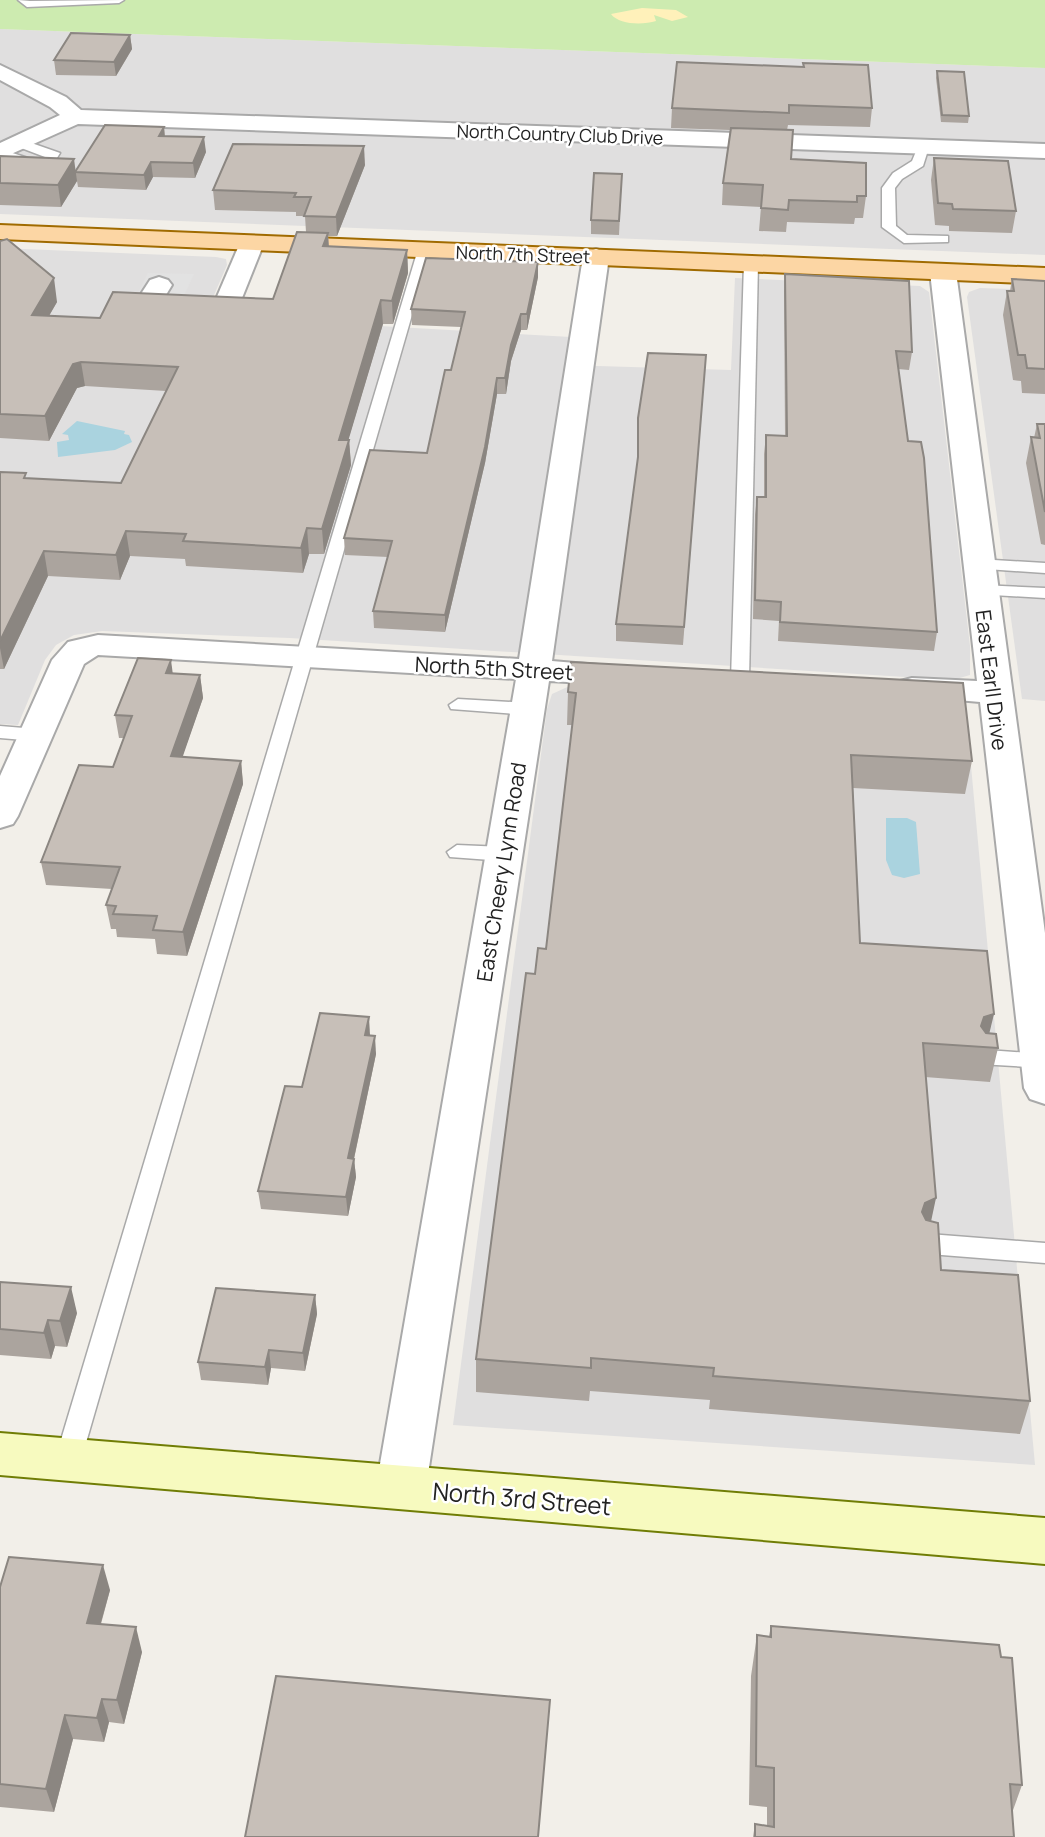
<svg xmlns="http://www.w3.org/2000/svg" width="1045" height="1837" font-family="Manrope,sans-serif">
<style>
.residential{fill:#e0dfdf}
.grass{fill:#cdebb0}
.sand{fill:#fff1ba}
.parking{fill:#e2e2e2}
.water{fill:#aad3df}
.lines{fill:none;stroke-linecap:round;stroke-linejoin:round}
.lane-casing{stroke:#a9a9a9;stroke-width:3}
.street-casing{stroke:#a9a9a9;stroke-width:4}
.secondary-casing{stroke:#707d05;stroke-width:4}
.primary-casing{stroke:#a06b00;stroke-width:4}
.lane{fill:#fff;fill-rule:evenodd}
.street{fill:#fff;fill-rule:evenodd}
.secondary{fill:#f7fabf;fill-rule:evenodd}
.primary{fill:#fcd6a4;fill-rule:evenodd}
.wall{fill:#aba49e}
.shaded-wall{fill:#8b8681}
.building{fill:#c7bfb8;stroke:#8b8681;stroke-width:2}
.labels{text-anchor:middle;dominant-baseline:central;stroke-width:5;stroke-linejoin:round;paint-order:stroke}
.far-street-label{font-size:18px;fill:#222;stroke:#fff}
.street-label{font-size:21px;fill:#222;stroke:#fff}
.near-street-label{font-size:24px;fill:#222;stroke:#fff}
</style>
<rect width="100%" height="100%" fill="#f2efe9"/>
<g class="residential">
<polygon points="0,29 1045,68 1045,255 0,214"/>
<polygon points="0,248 216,257 226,259 227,265 205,316 571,337 564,365 731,370 735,278 920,286 929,292 970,646 970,675 953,680 290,638 102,631 74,635 56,645 45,660 18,725 0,724"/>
<polygon points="980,288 1045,290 1045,701 1022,699 967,297 969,292"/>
<polygon points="574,684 967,722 1035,1465 453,1425 547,709 552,694"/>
</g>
<polygon class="grass" points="0,0 1045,0 1045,68 0,29"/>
<path class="sand" d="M642,8L676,10L688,17L672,21L654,15L656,21C643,25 619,25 611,14Z"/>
<polygon class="parking" points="148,273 194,274 177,311 130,309"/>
<g class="water">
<polygon points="77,421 125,431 124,434 129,435 132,442 115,450 58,457 57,442 69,440 68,435 62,434"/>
<polygon points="886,818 907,818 916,822 920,874 904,878 892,875 886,860"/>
</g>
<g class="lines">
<g class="lane-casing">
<g id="lane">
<polygon points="18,0 30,1 124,0 119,3 27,7"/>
<path d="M20,139L60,153L52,166C33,169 17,163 0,157V149L28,158L43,159L45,157L16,146V140Z"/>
<polygon points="919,144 929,147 923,166 902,179 895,188 896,226 907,235 948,236 948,242 904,243 882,227 882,188 893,173 912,161"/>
<polygon points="419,246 431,249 81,1460 78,1468 68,1472 58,1468 55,1460"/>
<polygon points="751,259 758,263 749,680 740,686 731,680 744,263"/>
<polygon points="978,559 1045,563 1045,573 972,568 969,564 972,560"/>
<polygon points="981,585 1045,588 1045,598 975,594 972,590"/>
<polygon points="458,699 528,703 537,709 528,715 451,709 449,705"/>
<polygon points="0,726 36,729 45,735 36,741 0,738"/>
<polygon points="457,845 504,847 514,854 504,861 450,857 447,852"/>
<polygon points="987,1050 1045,1054 1045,1068 979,1064 976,1058 979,1052"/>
<polygon points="929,1234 1045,1243 1045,1263 929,1254 920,1251 917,1244 920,1237"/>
</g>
</g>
<g class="street-casing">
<g id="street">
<polygon points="0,65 66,97 81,110 1045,144 1045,158 78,124 0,159 0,143 60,115 50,107 0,80"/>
<polygon points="252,236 261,238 264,243 236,313 232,319 214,319 210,313 240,243 243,238"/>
<polygon points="596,249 605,252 609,257 552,661 634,668 639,675 634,682 622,685 549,681 426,1487 419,1503 401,1509 383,1503 376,1487 516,679 98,655 84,664 18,816 13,824 0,828 0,776 52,660 68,642 98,635 519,659 583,257 587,252"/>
<polygon points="943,264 952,267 956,272 1045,933 1045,1104 1030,1099 1024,1088 980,702 900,695 895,688 900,681 912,678 977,681 930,272 934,267"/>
<polygon points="159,277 168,280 172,285 161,303 143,303 139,297 150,280"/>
</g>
</g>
<g class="secondary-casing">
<polygon id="secondary" points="0,1433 1045,1518 1045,1564 0,1475"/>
</g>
<g class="primary-casing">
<polygon id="primary" points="0,225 1045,268 1045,284 0,239"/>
</g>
<use href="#lane" class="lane"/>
<use href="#street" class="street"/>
<use href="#secondary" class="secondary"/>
<use href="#primary" class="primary"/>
</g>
<g class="wall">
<polygon points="130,35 132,49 116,76 56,75 54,60"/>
<polygon points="677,62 872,108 870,127 788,125 787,130 791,159 866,196 863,218 855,218 854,224 787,222 786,232 759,231 761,207 722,205 723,183 730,130 671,128 672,108"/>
<polygon points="937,71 969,116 968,123 941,122 936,78"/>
<polygon points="164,127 165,136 206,152 195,178 153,177 146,190 78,187 77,181 61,207 0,205 0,156 76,172"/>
<polygon points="934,158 1016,211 1012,233 949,231 949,226 935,225 931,180"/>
<polygon points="365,165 337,236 328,236 329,246 407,250 408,273 393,324 383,324 348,440 349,440 351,465 324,554 309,554 303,573 186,566 185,559 130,556 120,580 48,576 4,669 0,669 0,472 27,478 121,483 166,391 85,386 77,388 49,441 0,438 0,241 57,302 49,316 100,318 273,299 306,232 305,216 296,216 296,212 215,210 213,190"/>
<polygon points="622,174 619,235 591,234 591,220"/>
<polygon points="538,262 538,277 527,330 521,330 511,361 506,394 497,394 485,463 445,632 374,628 373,611 388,557 345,555 344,538 427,453 451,370 461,327 412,325 411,309"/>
<polygon points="785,274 912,352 909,370 898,369 908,441 937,632 934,651 778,641 779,621 753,619 755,515 757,497 764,497 764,454 766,435 785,436 784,291"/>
<polygon points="1012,279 1045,281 1045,394 1022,393 1021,381 1013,380 1003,315 1007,291 1010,291"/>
<polygon points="706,355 683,645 616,641 616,624"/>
<polygon points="1037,424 1045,424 1045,545 1041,544 1026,463 1031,437 1034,438"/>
<polygon points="571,662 972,761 965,794 853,788 860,943 989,1033 998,1048 990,1082 925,1077 931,1221 941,1270 1030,1401 1020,1434 709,1409 710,1400 590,1391 589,1401 476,1392 476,1359 535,974 546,949 572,725 567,725 568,692"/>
<polygon points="172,674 200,675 203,698 182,757 241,761 243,784 187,956 157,954 155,939 117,937 116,929 111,929 106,905 112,889 46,885 41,862 113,767 124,738 119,738 115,715"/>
<polygon points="370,1035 376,1054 354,1159 356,1177 348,1216 261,1209 258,1191 302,1087"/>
<polygon points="0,1282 77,1313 67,1347 55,1346 51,1359 0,1355"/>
<polygon points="315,1295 317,1314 305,1371 271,1368 268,1385 201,1380 198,1362"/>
<polygon points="0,1587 110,1590 101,1624 142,1652 124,1724 109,1722 104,1742 73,1739 54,1812 0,1807"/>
<polygon points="771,1626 1001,1657 1022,1785 1012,1813 1014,1837 753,1837 755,1824 767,1826 767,1807 749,1805 751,1676 757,1635 769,1636"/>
</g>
<g class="shaded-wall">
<polygon points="130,35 132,49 116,76 114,62"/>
<polygon points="164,127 165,142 159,136"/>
<polygon points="204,137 206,152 195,178 193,163"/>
<polygon points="364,146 365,165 337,236 336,217"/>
<polygon points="74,159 77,181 61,207 58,185"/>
<polygon points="151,162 153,177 146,190 144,175"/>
<polygon points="328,233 329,256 323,246"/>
<polygon points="407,250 408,273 393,324 392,301"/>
<polygon points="538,262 538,277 527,330 527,314"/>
<polygon points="54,278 57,302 36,338 32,315"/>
<polygon points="381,300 383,324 341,465 339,440"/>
<polygon points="521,314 521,330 511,361 506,394 505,378 511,345"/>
<polygon points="81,362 85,386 77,388 49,441 45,416 73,364"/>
<polygon points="497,378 497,394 485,463 445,632 445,615"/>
<polygon points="349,440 351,465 324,554 322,529"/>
<polygon points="307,528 309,554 303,573 301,548"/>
<polygon points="126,531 130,556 120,580 116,555"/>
<polygon points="44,551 48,576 4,669 0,648 0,641"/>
<polygon points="171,660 174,683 166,673"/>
<polygon points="200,675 203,698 175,779 171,756"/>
<polygon points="241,761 243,784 187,956 183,932"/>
<polygon points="994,1014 986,1047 981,1026 984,1017"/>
<polygon points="369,1017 370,1035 365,1035"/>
<polygon points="375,1036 376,1054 350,1177 348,1158"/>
<polygon points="354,1159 356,1177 348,1216 346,1197"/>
<polygon points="936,1198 929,1231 922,1212 925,1203"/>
<polygon points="71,1287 77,1313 67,1347 60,1321"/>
<polygon points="315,1295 317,1314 305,1371 303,1353"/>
<polygon points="48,1320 55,1346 51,1359 44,1333"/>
<polygon points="269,1350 271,1368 268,1385 265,1367"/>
<polygon points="103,1565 110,1590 94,1647 87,1623"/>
<polygon points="136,1627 142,1652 124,1724 117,1700"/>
<polygon points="102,1699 109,1722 104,1742 97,1718"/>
<polygon points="65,1715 73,1739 54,1812 46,1789"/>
</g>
<g class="building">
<polygon points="71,33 130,35 114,62 54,60"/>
<polygon points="677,62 804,67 803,63 868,65 872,108 789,105 789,113 672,108"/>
<polygon points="937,71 964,72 969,116 942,115"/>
<polygon points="105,125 164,127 159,136 204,137 193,163 151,162 144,175 75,172"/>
<polygon points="731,128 793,130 791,159 866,163 866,196 857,196 857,202 789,200 788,210 761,208 763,185 723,183"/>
<polygon points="233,144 364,146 336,217 304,216 311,197 294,197 296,193 213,190"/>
<polygon points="0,156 74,159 58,185 0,183"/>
<polygon points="934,158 1008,161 1016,211 953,209 952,204 938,203"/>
<polygon points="594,173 622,174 619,221 591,220"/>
<polygon points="297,232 328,233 323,246 407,250 392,301 381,300 339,440 349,440 322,529 307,528 301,548 183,541 186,534 126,531 116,555 44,551 0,641 0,472 26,473 24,478 121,483 178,367 81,362 73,364 45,416 0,414 0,241 7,239 54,278 32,315 100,318 113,292 273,299"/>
<polygon points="426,258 538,262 527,314 521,314 511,345 505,378 497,378 485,447 445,615 373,611 392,541 344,538 370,450 427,453 445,370 451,370 465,312 411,309"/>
<polygon points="785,274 909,281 912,352 896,351 908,441 921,442 924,458 937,632 780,622 781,602 755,600 757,497 766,497 766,435 787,436"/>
<polygon points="1012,279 1045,281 1045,369 1027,368 1025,355 1018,355 1007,291 1014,291"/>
<polygon points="648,353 706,355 684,627 616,624 638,457 638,418"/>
<polygon points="1037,424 1045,424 1045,512 1031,437 1040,438"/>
<polygon points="138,658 171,660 166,673 200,675 171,756 241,761 183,932 153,930 157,916 113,914 116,906 106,905 120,867 41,862 79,765 113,767 132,716 115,715"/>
<polygon points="571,662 963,683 972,761 851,755 860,943 987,951 994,1014 984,1017 981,1026 986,1033 996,1034 998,1048 923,1043 936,1198 925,1203 922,1212 926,1220 938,1223 941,1270 1018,1275 1030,1401 713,1376 714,1368 591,1358 591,1368 476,1359 526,973 535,974 538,948 546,949 576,693 568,692"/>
<polygon points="320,1013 369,1017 365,1035 375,1036 348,1158 354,1159 346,1197 258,1191 285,1086 302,1087"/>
<polygon points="0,1282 71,1287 60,1321 48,1320 44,1333 0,1329"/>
<polygon points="216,1288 315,1295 303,1353 269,1350 265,1367 198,1362"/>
<polygon points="9,1557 103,1565 87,1623 136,1627 117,1700 102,1699 97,1718 65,1715 46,1789 0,1784 0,1587"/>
<polygon points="771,1626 999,1645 1001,1657 1012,1658 1022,1785 1010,1784 1014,1837 755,1837 755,1824 774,1827 774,1768 756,1766 757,1635 771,1637"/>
<polygon points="276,1676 550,1700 538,1837 245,1837"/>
</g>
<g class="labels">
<g class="far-street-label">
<text transform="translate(560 134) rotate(2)">North Country Club Drive</text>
<text transform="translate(523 254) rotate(2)">North 7th Street</text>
</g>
<g class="street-label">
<text transform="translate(494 668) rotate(3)">North 5th Street</text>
<text transform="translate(992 680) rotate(83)">East Earll Drive</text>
<text transform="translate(501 872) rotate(-81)">East Cheery Lynn Road</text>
</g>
<g class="near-street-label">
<text transform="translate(522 1498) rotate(5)">North 3rd Street</text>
</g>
</g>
</svg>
